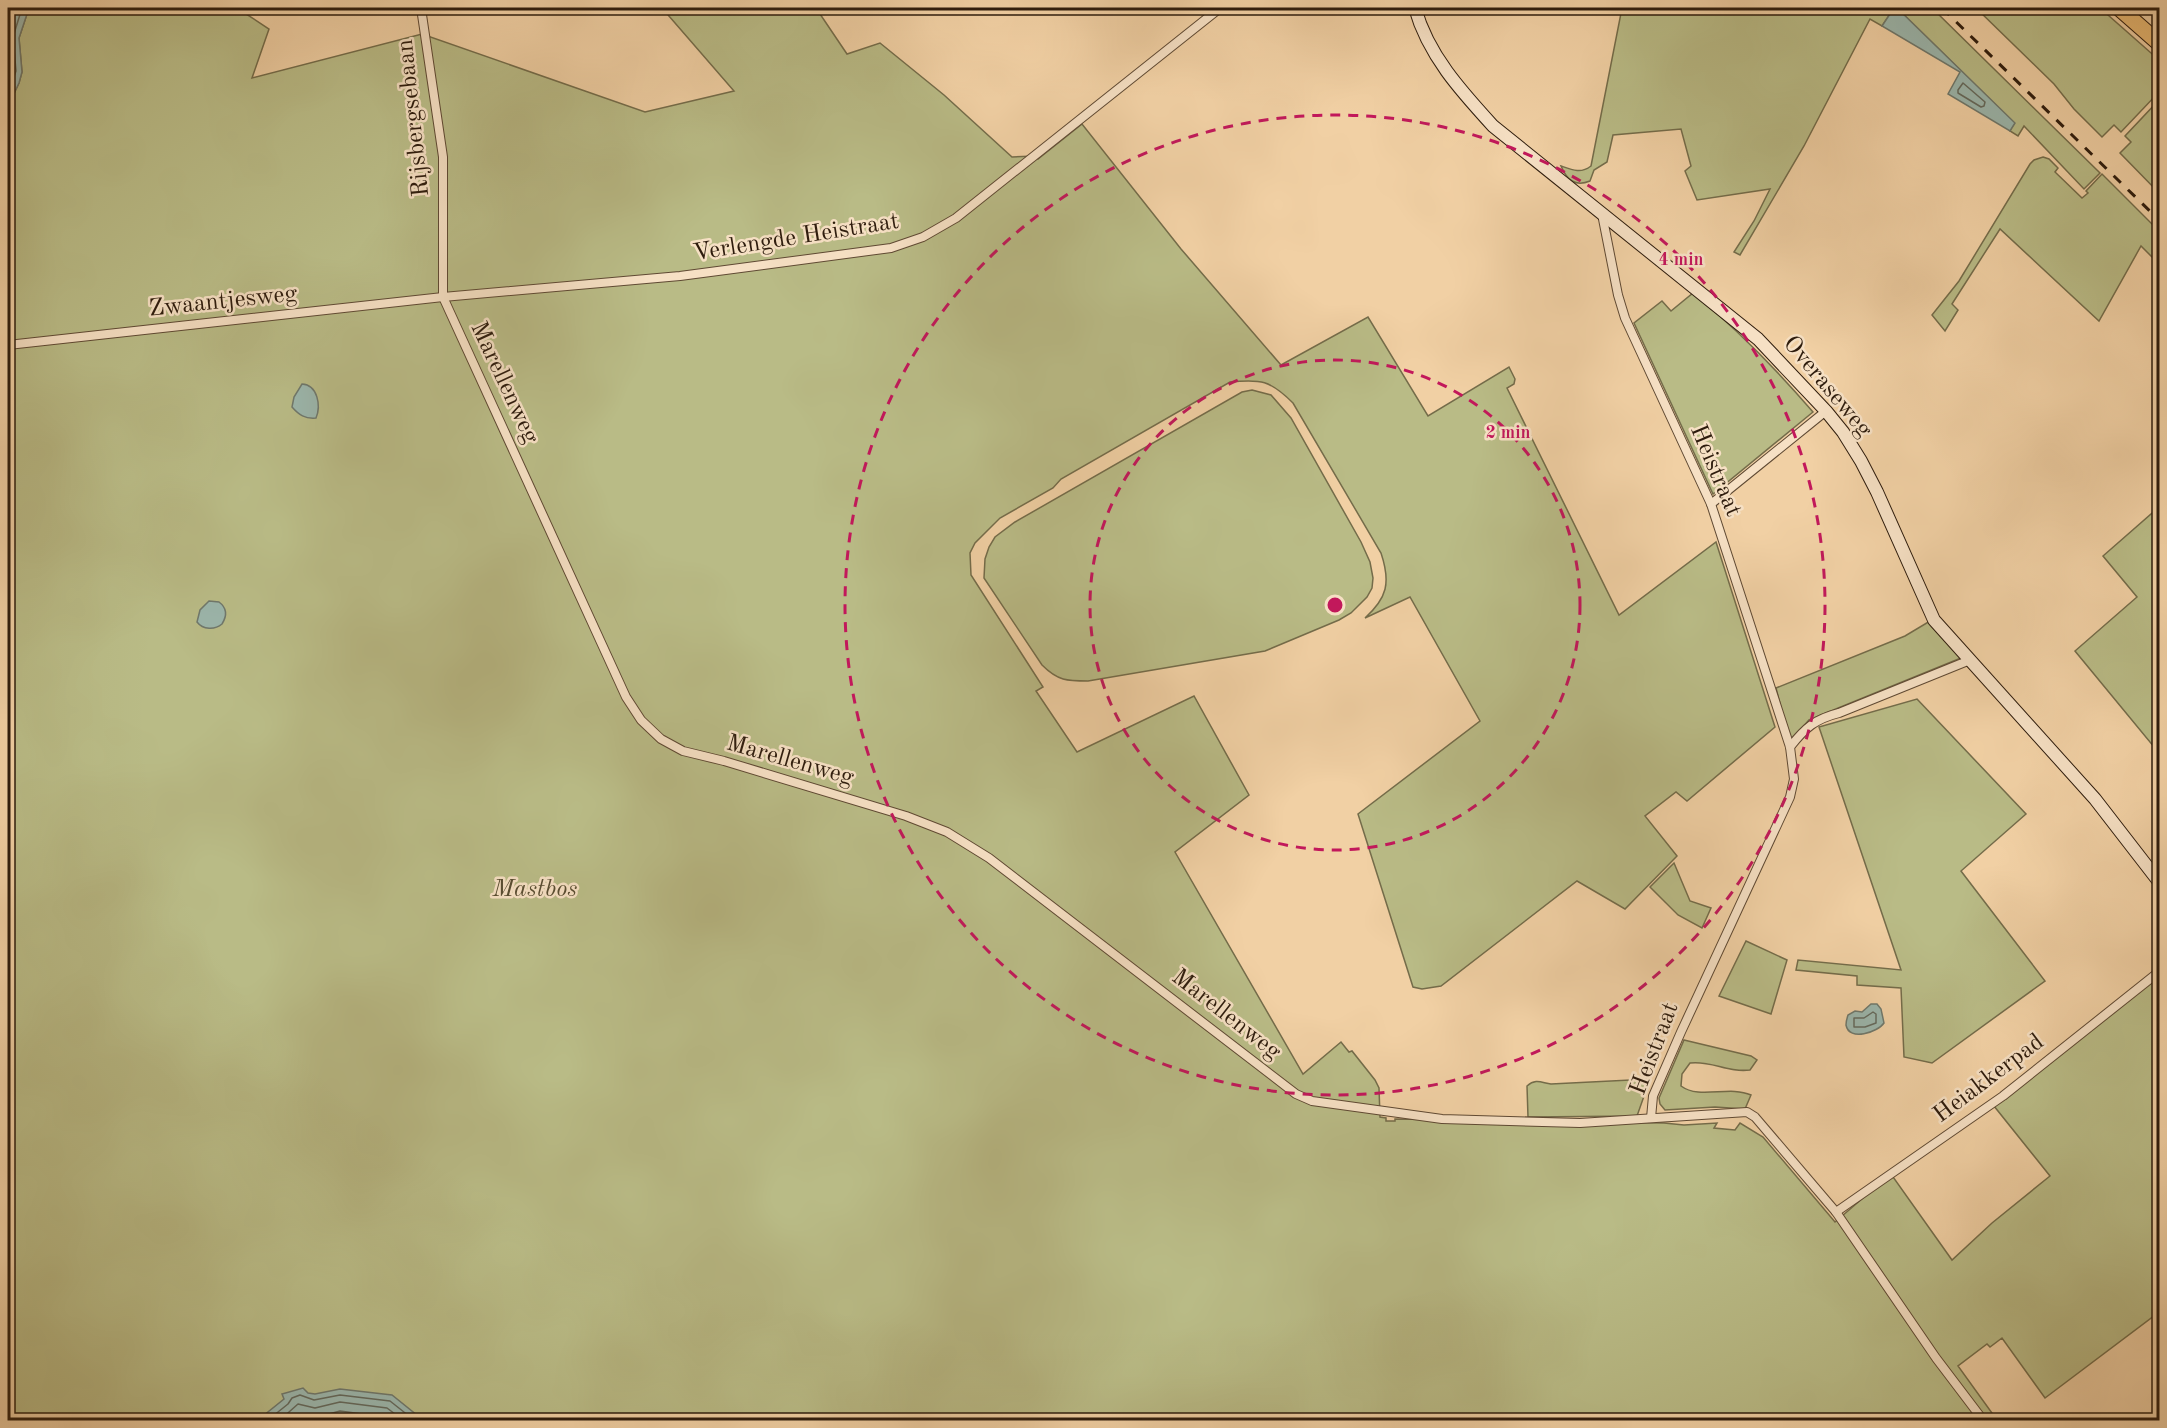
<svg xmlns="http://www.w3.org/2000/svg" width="2167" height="1428" font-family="'Old Standard TT',serif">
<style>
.green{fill:#b9bb86;stroke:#746c4a;stroke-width:1.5}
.water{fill:#9bb6ac;stroke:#6f786c;stroke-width:1.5}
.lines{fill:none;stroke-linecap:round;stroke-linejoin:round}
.shore{stroke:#64695c;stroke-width:1.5}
.street-casing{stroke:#5f4933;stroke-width:10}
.secondary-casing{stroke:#2e1c0d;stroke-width:14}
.highway-casing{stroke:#2e1c0d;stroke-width:17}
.street{stroke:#f6e0c4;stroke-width:8}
.secondary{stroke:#f6e0c4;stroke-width:12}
.highway{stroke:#e8b872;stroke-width:15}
.rail{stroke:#2e1c0d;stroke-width:3;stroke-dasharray:10 10;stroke-linecap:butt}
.ring{fill:none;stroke:#c2185b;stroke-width:3;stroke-dasharray:10 8}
.labels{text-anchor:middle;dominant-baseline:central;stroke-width:5;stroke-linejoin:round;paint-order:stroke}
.street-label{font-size:24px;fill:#2e1c0d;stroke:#f6e0c4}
.park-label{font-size:24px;font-style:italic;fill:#584c31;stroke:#f6e0c4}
.centre{fill:#c2185b;stroke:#f6e0c4;stroke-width:3}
.ring-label{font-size:18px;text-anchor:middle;font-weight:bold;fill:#c2185b;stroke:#f6e0c4;stroke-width:5;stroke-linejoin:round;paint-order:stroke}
</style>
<rect width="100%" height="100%" fill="#f1d0a4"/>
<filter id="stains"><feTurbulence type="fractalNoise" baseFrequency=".00333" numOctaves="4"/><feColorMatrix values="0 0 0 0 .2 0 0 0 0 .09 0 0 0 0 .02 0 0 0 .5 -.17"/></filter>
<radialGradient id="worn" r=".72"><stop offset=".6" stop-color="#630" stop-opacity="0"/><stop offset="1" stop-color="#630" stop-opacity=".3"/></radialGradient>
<g class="green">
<path d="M29,8H237L269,29L252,78L422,34L645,112L734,91L662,8H816L847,54L880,43L944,95L1012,157L1035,156L1038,159L1082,124L1181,249L1281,365L1368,317L1428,416L1509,367L1515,379L1514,384L1507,388L1619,615L1716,542L1775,727L1687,801L1676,792L1645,816L1677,856L1625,909L1577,881L1441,986L1422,989L1413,987L1358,814L1480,721L1410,597L1365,618C1387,598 1391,583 1381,553L1293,403C1270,380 1261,379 1230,382L1061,479L1053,488L1000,518L975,543L970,553L971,575L1043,687L1036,691L1077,752L1194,696L1249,795L1175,852L1303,1074L1341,1042L1349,1052L1352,1051L1375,1080L1379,1088L1380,1117L1386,1118V1121H1395V1119L1664,1123L1684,1125L1717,1123L1714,1128L1735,1130L1740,1123L1763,1137L1835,1222L1891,1174L1952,1260L1992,1223L2050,1176L1994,1106L2159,973V1315L2158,1313L2045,1398L2002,1338L1990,1347L1987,1344L1958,1366L1997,1420H8V106L19,83L22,72L19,38Z"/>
<path d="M1622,8H1894L1882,26L1870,19L1804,146L1740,255L1734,252L1754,221L1770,189L1697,200L1685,171L1691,166L1681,129L1613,135L1607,162L1594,170L1590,181C1575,187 1567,180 1561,166C1572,170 1581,174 1591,166Z"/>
<polygon points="1897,8 1932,8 2100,173 2084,189 2024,126 2018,136 2010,131 2014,123"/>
<polygon points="1976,8 2100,8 2159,60 2159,92 2121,132 2114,125 2102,137 2074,109 2054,84"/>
<polygon points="2159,100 2159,193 2120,153 2131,142 2125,136"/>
<polygon points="2043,157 2049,159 2058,168 2055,172 2082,198 2088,193 2086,191 2102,174 2159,231 2159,264 2141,246 2099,321 2000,229 1952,304 1958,310 1945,331 1932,315 1959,281 2030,164 2034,160"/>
<path d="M1693,293C1737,329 1776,369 1813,412L1713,494L1634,323L1662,301L1671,311Z"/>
<path d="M1252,390L1271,395L1291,418L1361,542L1370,562L1373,578L1372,588L1367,597L1351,613L1339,620L1265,651L1088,681C1067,681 1058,681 1042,665L984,578L985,559L989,547L995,537L1015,522L1242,392Z"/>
<polygon points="2159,507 2159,753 2075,651 2137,597 2103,556"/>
<polygon points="1930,621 1961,658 1809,720 1790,742 1776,688 1905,636"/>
<polygon points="1917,699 2026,814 1961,871 2045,981 1932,1063 1904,1057 1901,988 1857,985 1857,976 1796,970 1798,960 1901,970 1819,727"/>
<polygon points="1674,863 1690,901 1711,908 1702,928 1678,915 1650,887"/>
<polygon points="1746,941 1787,960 1771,1014 1719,996"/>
<path d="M1684,1040L1751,1056L1757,1060L1750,1070C1728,1073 1711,1060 1690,1063L1682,1074L1681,1086C1700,1100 1729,1085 1751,1095L1745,1109L1715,1107L1665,1110L1660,1104L1659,1098Z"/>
<path d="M1650,1079L1637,1116L1528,1117L1527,1086C1536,1078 1542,1083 1551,1084Z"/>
</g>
<g class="water">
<polygon points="8,8 29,8 19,38 22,72 19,83 8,106"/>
<polygon points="1894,8 1897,8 2015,123 2010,131 1948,94 1960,72 1882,26"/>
<path d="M302,384C318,385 321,406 316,418C305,419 299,415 292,407L294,397Z"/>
<path d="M209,601L219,602C227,608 227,616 222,624C215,630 203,630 197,622L200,610Z"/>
<path d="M1871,1004H1877L1881,1009L1884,1023C1878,1032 1849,1042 1846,1025C1846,1022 1847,1018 1848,1015L1855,1011L1862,1012Z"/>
<polygon points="303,1388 308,1393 315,1394 340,1389 392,1395 423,1420 258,1420 284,1399 282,1394"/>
</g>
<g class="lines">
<g class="shore">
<polygon points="1963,83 1985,102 1984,106 1981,107 1958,93 1958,90"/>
<polyline points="8,93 16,71 13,37 22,8"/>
<polygon points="1873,1012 1876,1014 1876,1023 1865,1027 1854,1027 1854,1018 1864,1018"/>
<polyline points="268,1420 288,1404 292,1398 300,1395 314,1400 340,1395 390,1401 414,1420"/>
<polyline points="280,1420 298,1404 315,1408 340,1402 387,1408 403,1420"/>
<polyline points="294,1420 301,1415 318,1417 340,1411 384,1417 389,1420"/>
</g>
<g class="street-casing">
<g id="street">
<polyline points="421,8 443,157 443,297 626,697 641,720 661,739 683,751 724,761 906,816 947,832 989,858 1296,1094 1312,1101 1442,1119 1580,1123 1747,1112 1755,1117 1836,1212 1936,1358 1983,1420"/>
<polyline points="1602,214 1618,295 1625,318 1711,504 1790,747 1794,779 1790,797 1681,1032 1653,1096 1651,1118"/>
<polyline points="8,345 443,297 680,276 891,248 923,237 956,218 1220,8"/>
<polyline points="1711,504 1826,411"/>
<path d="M1790,747C1805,728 1815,719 1839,713L1970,660"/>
<polyline points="1836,1212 2003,1096 2160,971"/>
</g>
</g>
<g class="secondary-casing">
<path id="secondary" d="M1415,8C1428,55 1461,91 1493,126L1758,339L1826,411L1843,432L1861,461L1877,492L1934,620L2095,799L2160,883"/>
</g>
<g class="highway-casing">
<polyline id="highway" points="2119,8 2160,44"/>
</g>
<use href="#street" class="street"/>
<use href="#secondary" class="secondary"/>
<use href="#highway" class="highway"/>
<polyline class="rail" points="1942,8 2160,221"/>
</g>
<g class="ring">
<circle cx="1335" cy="605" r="245"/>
<circle cx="1335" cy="605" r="490"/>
</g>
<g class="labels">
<g class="street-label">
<text transform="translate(414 118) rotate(-96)">Rijsbergsebaan</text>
<text transform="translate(796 238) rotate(-9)">Verlengde Heistraat</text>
<text transform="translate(223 302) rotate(-6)">Zwaantjesweg</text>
<text transform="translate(504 383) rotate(65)">Marellenweg</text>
<text transform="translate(1827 387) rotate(50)">Overaseweg</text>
<text transform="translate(1715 471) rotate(67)">Heistraat</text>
<text transform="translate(790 761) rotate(16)">Marellenweg</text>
<text transform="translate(1226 1015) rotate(38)">Marellenweg</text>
<text transform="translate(1655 1049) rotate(-69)">Heistraat</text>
<text transform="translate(1989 1079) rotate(-37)">Heiakkerpad</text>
</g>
<g class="park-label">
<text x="535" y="890">Mastbos</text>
</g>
</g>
<circle cx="1335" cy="605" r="9" class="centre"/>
<g class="ring-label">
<text x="1681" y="265">4 min</text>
<text x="1508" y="438">2 min</text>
</g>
<rect width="2167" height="1428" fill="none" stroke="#f1d0a4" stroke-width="30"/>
<rect x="9" y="9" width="2149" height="1410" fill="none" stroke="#2e1c0d" stroke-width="3"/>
<rect x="15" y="15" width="2137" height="1398" fill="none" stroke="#2e1c0d" stroke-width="1.5"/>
<rect width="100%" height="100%" filter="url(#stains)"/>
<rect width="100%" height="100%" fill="url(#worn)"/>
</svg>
